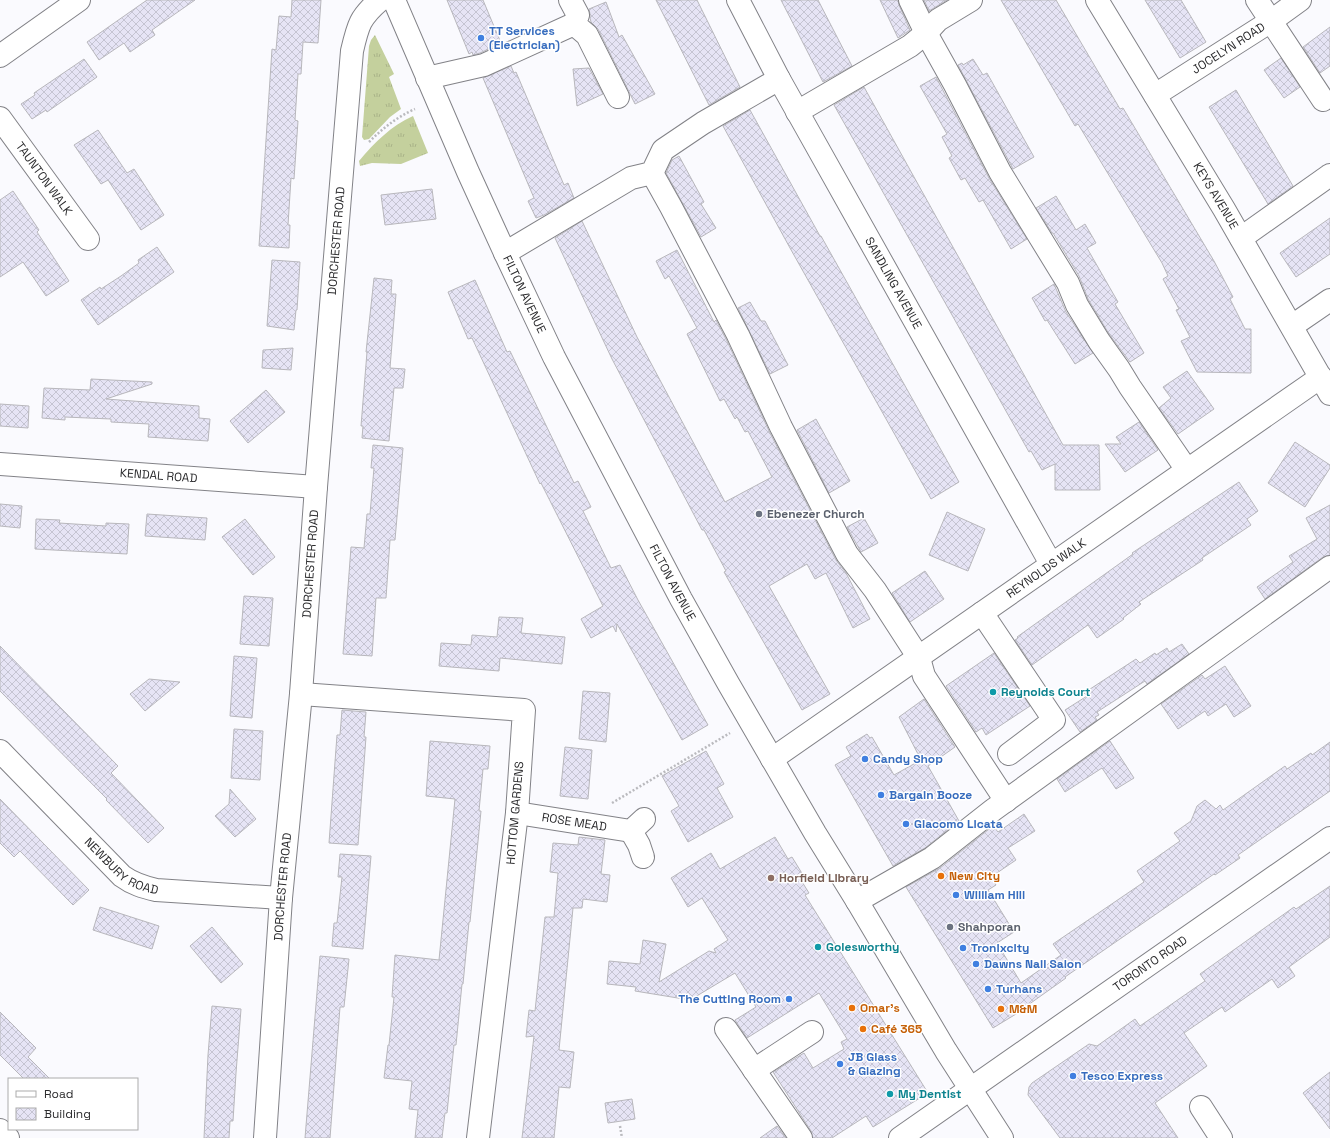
<svg xmlns="http://www.w3.org/2000/svg" width="1330" height="1138" font-family="'Space Grotesk',sans-serif">
<style>
.grass{fill:url(#grass-tufts)}
.building{fill:url(#building-cross-hatch);stroke:#b8b7bc}
.lines{fill:none;stroke-linecap:round;stroke-linejoin:round}
.minor-casing{stroke:#828287;stroke-width:24}
.path{stroke:#bababe;stroke-width:2.5;stroke-dasharray:2 2;stroke-linecap:butt}
.minor{stroke:#fff;stroke-width:22}
.shop-dot{fill:#3f7fe0;stroke:#fff;stroke-width:1.5}
.worship-dot{fill:#6b7280;stroke:#fff;stroke-width:1.5}
.culture-dot{fill:#0f9aa8;stroke:#fff;stroke-width:1.5}
.food-dot{fill:#e8710a;stroke:#fff;stroke-width:1.5}
.education-dot{fill:#8d6e63;stroke:#fff;stroke-width:1.5}
.labels{text-anchor:middle;dominant-baseline:central;stroke-width:3;stroke-linejoin:round;paint-order:stroke}
.shop-label{font-size:12px;font-weight:bold;fill:#366cbe;stroke:#fff;text-anchor:start}
.street-label{font-size:12px;fill:#2c2c2e;stroke:#fff}
.worship-label{font-size:12px;font-weight:bold;fill:#5b616d;stroke:#fff;text-anchor:start}
.culture-label{font-size:12px;font-weight:bold;fill:#0d838f;stroke:#fff;text-anchor:start}
.food-label{font-size:12px;font-weight:bold;fill:#c56008;stroke:#fff;text-anchor:start}
.education-label{font-size:12px;font-weight:bold;fill:#785e54;stroke:#fff;text-anchor:start}
</style>
<defs>
<pattern id="grass-tufts" width="24" height="20" patternUnits="userSpaceOnUse"><rect width="24" height="20" fill="#c4d09d"/><path d="M3 7l-1-3M5 7V3M7 7l1-3M15 17l-1-3M17 17v-4M19 17l1-3" fill="none" stroke="#a9b388"/></pattern>
<pattern id="building-cross-hatch" width="8" height="8" patternUnits="userSpaceOnUse"><rect width="8" height="8" fill="#e6e4f5"/><path d="M0 0l8 8M0 8l8-8" fill="none" stroke="#c5c4d2"/></pattern>
</defs>
<rect width="100%" height="100%" fill="#fafafe"/>
<g class="grass">
<polygon points="375,35 394,74 389,77 401,109 390,117 369,139 364,140 362,137 369,46 371,40"/>
<path d="M413,116L428,153L401,164L372,163L360,166L359,161C375,142 391,126 413,116Z"/>
</g>
<g class="building">
<polygon points="147,0 195,0 152,30 155,35 130,52 124,43 99,60 87,42"/>
<polygon points="292,0 321,0 318,43 303,42 301,74 298,74 295,120 298,121 294,179 291,178 288,225 290,225 289,248 259,246 272,49 276,50 279,16 291,17"/>
<polygon points="447,0 483,0 501,43 480,53 473,55 472,52 469,54"/>
<polygon points="656,0 697,0 740,87 709,105"/>
<polygon points="781,0 818,0 852,66 823,82"/>
<polygon points="880,0 898,0 899,5 910,30 898,38"/>
<polygon points="924,0 947,0 929,11"/>
<polygon points="1001,0 1056,0 1120,109 1123,108 1214,261 1233,297 1230,299 1245,329 1251,329 1251,373 1197,372 1181,341 1190,337 1176,310 1179,309 1163,279 1168,276 1162,263 1078,124 1075,126"/>
<polygon points="1145,0 1181,0 1206,42 1180,58"/>
<polygon points="606,2 619,37 622,35 655,94 635,104 598,29 591,22 590,18 590,14 589,9"/>
<polygon points="1330,27 1330,66 1320,73 1303,47"/>
<polygon points="1281,58 1300,87 1284,98 1264,70"/>
<polygon points="84,59 97,77 47,112 46,110 32,119 21,104 35,95 34,93"/>
<polygon points="973,59 983,75 987,73 1034,157 1013,169 958,65 962,63 963,65"/>
<polygon points="511,66 514,73 516,72 564,185 568,183 574,198 544,215 536,218 528,201 534,198 483,78"/>
<polygon points="589,68 603,94 577,106 573,69"/>
<polygon points="936,77 989,178 1027,239 1011,249 983,200 979,202 965,178 961,180 949,158 952,156 942,137 947,134 920,86"/>
<polygon points="864,87 1063,445 1099,445 1100,490 1055,490 1055,464 1042,470 1031,451 1029,452 834,105"/>
<polygon points="1236,90 1293,186 1268,204 1209,107"/>
<polygon points="750,110 820,236 821,236 959,482 931,499 790,248 723,126"/>
<polygon points="98,130 127,173 134,169 164,215 141,230 108,180 101,184 74,145"/>
<polygon points="679,156 704,202 701,204 716,228 701,237 666,173 672,160"/>
<polygon points="432,189 436,219 385,225 381,195"/>
<polygon points="13,191 39,230 37,232 69,281 46,296 23,262 0,277 0,200"/>
<polygon points="1056,196 1076,230 1085,224 1096,243 1087,248 1118,302 1115,304 1144,353 1130,362 1109,334 1088,299 1079,276 1053,233 1052,233 1036,208"/>
<polygon points="1330,218 1330,254 1296,277 1280,253"/>
<polygon points="582,221 637,337 725,502 772,477 748,431 745,432 737,417 735,419 724,399 720,401 687,334 697,328 669,276 665,279 656,261 677,250 714,322 716,320 727,341 770,433 836,560 846,573 870,619 853,628 826,573 815,579 807,564 769,586 830,694 802,710 724,572 726,571 704,530 702,530 612,359 555,238"/>
<polygon points="157,247 174,272 98,325 81,300 100,287 101,289 121,276 139,263 138,260"/>
<polygon points="272,260 300,262 297,310 296,310 294,330 267,326"/>
<polygon points="374,278 392,280 391,294 396,294 390,368 405,369 403,388 394,388 389,441 362,438 363,426 361,426 367,352 366,352"/>
<polygon points="475,280 507,352 510,351 574,483 578,481 591,507 583,511 611,568 620,565 638,600 708,725 682,740 617,624 616,632 613,626 591,638 581,619 603,606 541,483 540,484 472,338 468,339 448,292"/>
<polygon points="1054,284 1066,312 1093,353 1075,364 1047,320 1045,321 1032,298"/>
<polygon points="750,302 761,321 765,321 788,365 770,374 738,308"/>
<polygon points="293,348 291,370 262,368 263,350"/>
<polygon points="1187,371 1214,409 1178,434 1159,408 1171,398 1163,387"/>
<polygon points="91,379 152,382 152,384 106,399 199,406 199,418 210,419 208,441 148,437 149,424 111,422 111,419 65,417 65,420 42,418 44,388 90,390"/>
<polygon points="266,390 285,412 248,443 230,421"/>
<polygon points="0,404 29,406 28,428 0,426"/>
<polygon points="816,419 850,481 829,493 797,430"/>
<polygon points="1139,422 1158,450 1125,472 1105,444 1121,444 1116,437"/>
<polygon points="1295,442 1330,465 1330,468 1305,507 1268,483"/>
<polygon points="373,445 403,448 395,540 390,540 386,598 376,598 372,656 343,654 351,547 364,548 367,514 370,514 374,468 371,468"/>
<polygon points="1239,482 1258,511 1247,519 1251,525 1202,558 1203,560 1139,602 1141,604 1123,618 1124,619 1097,638 1088,625 1032,665 1015,640 1018,638 1017,637 1133,554 1132,553"/>
<polygon points="0,504 22,506 20,528 0,526"/>
<polygon points="1330,505 1330,555 1323,557 1265,599 1257,587 1293,562 1289,556 1317,539 1306,518"/>
<polygon points="947,512 985,529 968,571 929,555"/>
<polygon points="147,514 207,518 205,540 145,536"/>
<polygon points="864,518 878,543 861,552 847,527"/>
<polygon points="36,519 60,520 59,523 106,526 106,523 129,524 127,554 35,549"/>
<polygon points="245,519 275,557 253,575 222,537"/>
<polygon points="925,571 944,599 910,622 892,593"/>
<polygon points="244,596 273,598 269,646 240,644"/>
<polygon points="499,617 523,618 521,633 565,637 562,664 500,658 499,671 439,666 441,643 471,645 472,635 497,637"/>
<polygon points="1182,644 1189,654 1147,684 1145,681 1097,712 1099,715 1095,717 1097,720 1080,732 1065,710 1087,696 1084,693 1136,659 1140,663 1155,653 1156,655 1167,648 1169,652"/>
<polygon points="0,646 118,766 111,773 164,828 148,843 106,800 107,799 0,691"/>
<polygon points="994,653 1030,706 986,735 982,728 976,732 946,686"/>
<polygon points="234,656 257,658 252,718 230,716"/>
<polygon points="1225,666 1251,706 1234,717 1226,704 1208,716 1205,711 1178,729 1161,704 1202,675 1205,679"/>
<polygon points="149,679 180,682 145,711 130,694"/>
<polygon points="583,691 610,693 606,742 579,739"/>
<polygon points="924,699 955,747 928,766 959,821 925,848 893,866 835,765 851,756 846,747 867,734 870,738 872,737 894,775 921,760 899,717"/>
<polygon points="342,710 366,712 364,737 366,737 358,845 329,843 337,735 340,735"/>
<polygon points="234,729 263,731 260,780 231,778"/>
<polygon points="430,741 490,746 488,769 483,769 479,811 481,811 470,922 469,922 463,984 462,984 456,1045 454,1045 447,1113 445,1113 442,1138 415,1138 418,1110 409,1109 412,1081 384,1078 388,1045 389,1045 394,997 392,997 395,955 439,960 455,799 426,796"/>
<polygon points="1110,741 1134,778 1116,789 1102,768 1065,792 1057,779"/>
<polygon points="1330,742 1330,791 1238,855 1240,858 1215,875 1214,874 1065,977 1066,978 1021,1010 1021,1011 993,1028 906,887 940,868 993,826 998,832 1024,814 1035,831 1008,848 1016,860 991,877 996,885 988,890 1014,932 997,943 1021,983 1061,955 1053,944 1144,882 1137,871 1180,841 1174,833 1191,821 1197,806 1205,800 1216,809 1220,805 1223,810 1285,766 1287,769 1311,753 1312,755"/>
<polygon points="565,747 592,750 588,799 560,796"/>
<polygon points="706,751 724,784 717,788 733,817 688,842 671,811 679,806 662,776"/>
<polygon points="230,789 256,819 235,837 215,816 229,804"/>
<polygon points="0,799 89,890 73,905 20,851 14,857 0,843"/>
<polygon points="579,837 605,840 601,874 610,875 607,902 583,899 582,908 573,908 559,1050 574,1052 570,1088 559,1087 554,1138 522,1138 534,1036 526,1037 529,1010 535,1011 545,917 554,917 558,873 550,872 553,843 578,845"/>
<polygon points="775,837 788,859 792,857 803,875 799,877 809,893 805,895 928,1093 873,1127 866,1116 832,1138 813,1138 811,1131 773,1072 804,1053 813,1068 844,1049 841,1042 847,1039 819,993 747,1038 735,1020 756,1007 735,973 690,1000 635,991 636,987 607,984 609,961 640,964 643,940 666,944 659,982 709,951 716,953 714,949 728,940 702,898 688,907 671,878 711,853 720,869"/>
<polygon points="340,854 371,856 363,949 332,946 334,923 337,923 342,877 338,877"/>
<polygon points="1330,886 1330,937 1289,967 1295,976 1278,988 1272,979 1225,1012 1222,1007 1184,1033 1207,1066 1155,1103 1178,1138 1060,1138 1028,1095 1029,1087 1032,1083 1089,1044 1097,1046 1135,1019 1140,1026 1205,981 1200,974 1294,907 1296,909"/>
<polygon points="100,907 159,926 152,949 93,930"/>
<polygon points="212,927 243,964 221,983 190,946"/>
<polygon points="320,956 349,959 344,1007 340,1007 330,1138 305,1138"/>
<polygon points="212,1006 241,1009 236,1073 233,1121 230,1121 229,1138 204,1138 208,1055"/>
<polygon points="0,1012 36,1048 28,1057 50,1079 24,1079 0,1055"/>
<polygon points="1330,1072 1330,1129 1303,1093"/>
<polygon points="632,1099 635,1119 608,1123 605,1103"/>
<polygon points="777,1126 786,1138 760,1138"/>
</g>
<g class="lines">
<g class="minor-casing">
<g id="minor">
<path id="s1" d="M394,0L468,172L505,253L554,357L681,599L728,683L815,833L857,901L946,1051L1002,1138"/>
<polyline points="570,0 578,15 574,24 587,35 618,97"/>
<path id="s2" d="M738,0L779,79L1051,564"/>
<polyline points="910,0 926,33 955,85 1000,172 1068,283 1077,305 1099,341 1119,369 1130,387 1187,470"/>
<path id="s3" d="M1097,0L1224,209L1330,394"/>
<polyline points="1257,0 1323,100"/>
<polyline points="0,56 79,0"/>
<polyline points="427,78 484,65 574,24"/>
<path id="s4" d="M1155,95L1271,21L1300,0"/>
<polyline points="797,112 910,46 926,33 938,20 971,0"/>
<path id="s5" d="M0,118L88,239"/>
<polyline points="652,173 671,207 738,335 781,427 847,554 875,590 919,658 924,676 1006,801"/>
<polyline points="1241,238 1330,175"/>
<polyline points="505,253 631,178 652,173 663,150 703,123 779,79"/>
<polyline points="1292,326 1330,300"/>
<path id="s6" d="M0,464L316,487"/>
<polyline points="982,613 1054,720 1009,754"/>
<polyline points="301,694 524,710 517,813 478,1138"/>
<path id="s7" d="M0,751L122,876C133,884 143,887 156,890L281,898"/>
<path id="s8" d="M772,759C956,633 1137,503 1321,377"/>
<path id="s9" d="M517,813L631,831L644,819"/>
<polyline points="631,831 639,845 643,857"/>
<polyline points="857,901 932,858 993,810 1330,567"/>
<polyline points="726,1029 801,1138"/>
<polyline points="754,1070 812,1032"/>
<polyline points="1201,1107 1221,1138"/>
<polyline points="0,1130 8,1138"/>
<path id="s10" d="M265,1138L281,898L301,694L316,487L352,51C358,25 360,17 380,0"/>
<path id="s11" d="M900,1138L1330,838"/>
</g>
</g>
<g class="path">
<path d="M369,142C383,128 397,117 415,109"/>
<polyline points="612,803 730,733"/>
<polyline points="620,1126 622,1138"/>
</g>
<use href="#minor" class="minor"/>
</g>
<g class="shop-dot">
<circle cx="481" cy="38" r="4"/>
<circle cx="865" cy="759" r="4"/>
<circle cx="881" cy="795" r="4"/>
<circle cx="906" cy="824" r="4"/>
<circle cx="956" cy="895" r="4"/>
<circle cx="963" cy="948" r="4"/>
<circle cx="976" cy="964" r="4"/>
<circle cx="988" cy="989" r="4"/>
<circle cx="789" cy="999" r="4"/>
<circle cx="840" cy="1064" r="4"/>
<circle cx="1073" cy="1076" r="4"/>
</g>
<g class="worship-dot">
<circle cx="759" cy="514" r="4"/>
<circle cx="950" cy="927" r="4"/>
</g>
<g class="culture-dot">
<circle cx="993" cy="692" r="4"/>
<circle cx="818" cy="947" r="4"/>
<circle cx="890" cy="1094" r="4"/>
</g>
<g class="food-dot">
<circle cx="941" cy="876" r="4"/>
<circle cx="852" cy="1008" r="4"/>
<circle cx="1001" cy="1009" r="4"/>
<circle cx="863" cy="1029" r="4"/>
</g>
<circle class="education-dot" cx="771" cy="878" r="4"/>
<g class="labels">
<g class="shop-label">
<text x="489" y="31">TT Services<tspan x="489" dy="14">(Electrician)</tspan></text>
<text x="873" y="759">Candy Shop</text>
<text x="889" y="795">Bargain Booze</text>
<text x="914" y="824">Giacomo Licata</text>
<text x="964" y="895">William Hill</text>
<text x="971" y="948">Tronixcity</text>
<text x="984" y="964">Dawns Nail Salon</text>
<text x="996" y="989">Turhans</text>
<text x="781" y="999" text-anchor="end">The Cutting Room</text>
<text x="848" y="1057">JB Glass<tspan x="848" dy="14">&amp; Glazing</tspan></text>
<text x="1081" y="1076">Tesco Express</text>
</g>
<g class="street-label">
<text stroke="none"><textPath href="#s4" startOffset="87">JOCELYN ROAD</textPath></text>
<text stroke="none"><textPath href="#s5" startOffset="75">TAUNTON WALK</textPath></text>
<text stroke="none"><textPath href="#s3" startOffset="229">KEYS AVENUE</textPath></text>
<text stroke="none"><textPath href="#s10" startOffset="900">DORCHESTER ROAD</textPath></text>
<text stroke="none"><textPath href="#s2" startOffset="323">SANDLING AVENUE</textPath></text>
<text stroke="none"><textPath href="#s1" startOffset="322">FILTON AVENUE</textPath></text>
<text stroke="none"><textPath href="#s6" startOffset="159">KENDAL ROAD</textPath></text>
<text stroke="none"><textPath href="#s10" startOffset="576">DORCHESTER ROAD</textPath></text>
<text stroke="none"><textPath href="#s8" startOffset="334">REYNOLDS WALK</textPath></text>
<text stroke="none"><textPath href="#s1" startOffset="646">FILTON AVENUE</textPath></text>
<text transform="translate(515 813) rotate(-85)">HOTTOM GARDENS</text>
<text stroke="none"><textPath href="#s9" startOffset="58">ROSE MEAD</textPath></text>
<text stroke="none"><textPath href="#s7" startOffset="169">NEWBURY ROAD</textPath></text>
<text stroke="none"><textPath href="#s10" startOffset="252">DORCHESTER ROAD</textPath></text>
<text stroke="none"><textPath href="#s11" startOffset="305">TORONTO ROAD</textPath></text>
</g>
<g class="worship-label">
<text x="767" y="514">Ebenezer Church</text>
<text x="958" y="927">Shahporan</text>
</g>
<g class="culture-label">
<text x="1001" y="692">Reynolds Court</text>
<text x="826" y="947">Golesworthy</text>
<text x="898" y="1094">My Dentist</text>
</g>
<g class="food-label">
<text x="949" y="876">New City</text>
<text x="860" y="1008">Omar's</text>
<text x="1009" y="1009">M&amp;M</text>
<text x="871" y="1029">Café 365</text>
</g>
<g class="education-label">
<text x="779" y="878">Horfield Library</text>
</g>
</g>
<rect x="8" y="1078" width="130" height="52" fill="#ffffff" stroke="#ababab"/>
<rect x="16" y="1091" width="20" height="6" fill="#ffffff" stroke="#ababab"/>
<text x="44" y="1098" font-size="12" fill="#2c2c2e">Road</text>
<rect x="16" y="1108" width="20" height="12" fill="url(#building-cross-hatch)" stroke="#ababab"/>
<text x="44" y="1118" font-size="12" fill="#2c2c2e">Building</text>
</svg>
